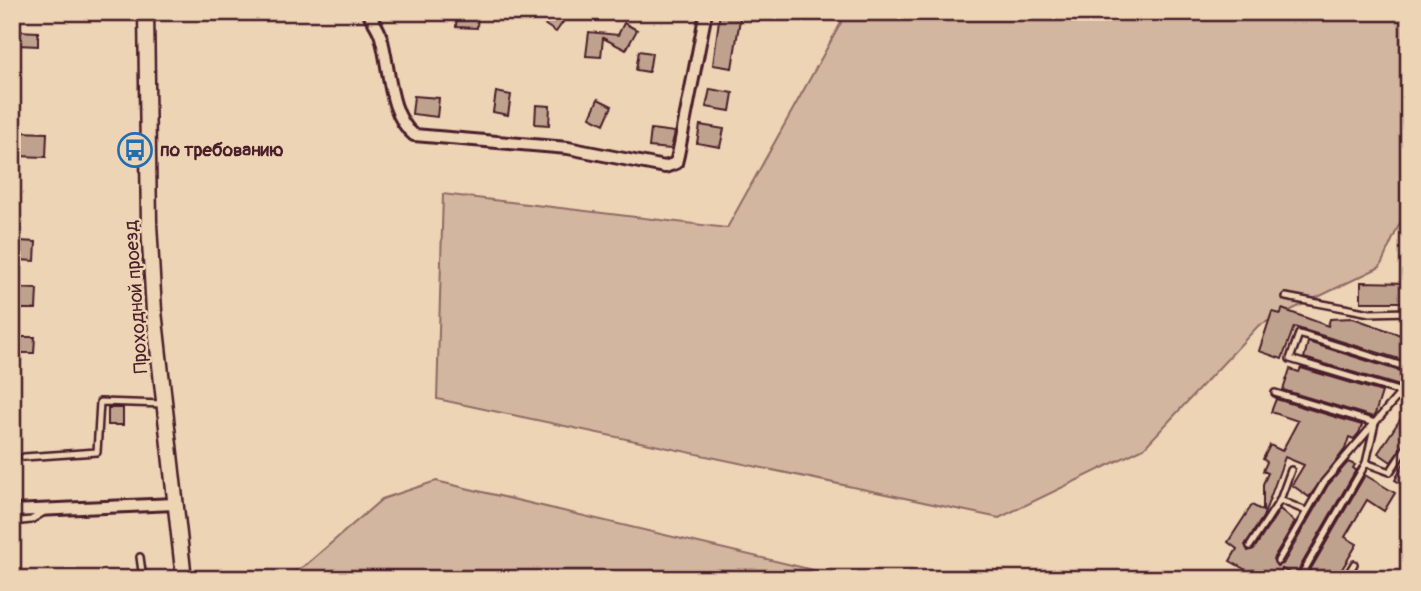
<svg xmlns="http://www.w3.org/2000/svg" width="1421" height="591" font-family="Pangolin,sans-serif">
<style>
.green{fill:#d2b69f;stroke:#8e6a65;stroke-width:2}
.building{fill:#bfa28e;stroke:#4a1f2b;stroke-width:2}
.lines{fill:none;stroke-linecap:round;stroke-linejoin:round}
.service-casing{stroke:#4a1f2b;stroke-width:10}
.minor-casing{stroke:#4a1f2b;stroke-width:16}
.tertiary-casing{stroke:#4a1f2b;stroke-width:19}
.service{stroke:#edd4b5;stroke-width:5}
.minor{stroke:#edd4b5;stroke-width:10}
.tertiary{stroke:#edd4b5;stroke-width:14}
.labels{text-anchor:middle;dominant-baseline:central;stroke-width:5;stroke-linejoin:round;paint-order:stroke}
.poi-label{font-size:19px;font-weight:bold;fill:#4a1f2b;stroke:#edd4b5;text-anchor:start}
.street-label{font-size:19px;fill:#4a1f2b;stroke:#edd4b5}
</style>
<rect width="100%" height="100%" fill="#edd4b5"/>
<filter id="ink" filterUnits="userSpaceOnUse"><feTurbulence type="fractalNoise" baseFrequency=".0143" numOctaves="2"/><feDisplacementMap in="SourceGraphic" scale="14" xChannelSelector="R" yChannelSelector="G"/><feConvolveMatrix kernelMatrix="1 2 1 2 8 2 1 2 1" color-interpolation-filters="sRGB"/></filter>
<g filter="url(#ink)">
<g class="green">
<polygon points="847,12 1409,12 1409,203 1380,267 1258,326 1144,448 999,518 437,399 443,194 727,228"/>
<polygon points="436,481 851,579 283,579 307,564 382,499"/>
</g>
<g class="building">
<polygon points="457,12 478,12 477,28 456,27"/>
<polygon points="720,12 741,13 732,68 713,65"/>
<polygon points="550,14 563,22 556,32 544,24"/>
<polygon points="624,23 637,30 626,50 603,38 601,57 586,56 589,32 618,35"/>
<polygon points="17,31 38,32 38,46 17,45"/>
<polygon points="639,51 652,53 649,72 636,70"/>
<polygon points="710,89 733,93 730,111 706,107"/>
<polygon points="496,92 511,95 508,115 493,112"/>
<polygon points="414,96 439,98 437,117 412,114"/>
<polygon points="598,99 612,106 604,124 590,117"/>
<polygon points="536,105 550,106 549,125 535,124"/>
<polygon points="700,125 724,129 720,147 697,143"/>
<polygon points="651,129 675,132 671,149 649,147"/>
<polygon points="18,132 47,133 46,157 17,156"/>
<polygon points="19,241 36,242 35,261 18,260"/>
<polygon points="1361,282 1409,283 1409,302 1361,302"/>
<polygon points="13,288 37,289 36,309 12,309"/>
<polygon points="1282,309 1328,326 1330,319 1353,318 1409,338 1409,362 1294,327 1282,359 1259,351 1272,312 1281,314"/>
<polygon points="17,337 35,337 34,353 17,353"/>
<polygon points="1308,342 1406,373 1403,382 1400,386 1304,358"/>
<polygon points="1301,368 1382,392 1375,414 1373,417 1283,390 1290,369 1299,372"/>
<polygon points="1276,399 1362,425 1359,433 1354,439 1349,437 1345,449 1309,497 1292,485 1304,465 1285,457 1263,517 1245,545 1248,551 1254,549 1280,509 1295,522 1273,559 1277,566 1283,564 1328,485 1348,462 1355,465 1353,468 1356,470 1295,576 1282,569 1278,579 1262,579 1230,561 1237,549 1228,542 1252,505 1263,511 1263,484 1268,473 1263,471 1267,462 1263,459 1270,445 1282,451 1298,421 1271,412"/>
<polygon points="1409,406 1409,438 1391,462 1378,453"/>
<rect x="108" y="408" width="15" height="17"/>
<polygon points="1409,453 1409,488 1395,480"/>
<polygon points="1365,475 1395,493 1384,511 1367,500 1345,537 1357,544 1336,579 1305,579"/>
</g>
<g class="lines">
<g class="service-casing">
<g id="service">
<polyline points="1286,297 1370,313 1409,312"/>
<polyline points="1401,392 1290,359 1299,334 1409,368"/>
<polyline points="1275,393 1375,423 1366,463 1299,579"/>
<polyline points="24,457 97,452 100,402 164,404"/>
<polyline points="1366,463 1390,472 1409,443"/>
<polyline points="1408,498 1409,498"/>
<polyline points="1280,500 1306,511"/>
<polyline points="12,522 31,520 44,512"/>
<polyline points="1250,546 1280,500 1291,470"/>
<polyline points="140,557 143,579"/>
<polyline points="1278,561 1324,482 1409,383"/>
<polyline points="1345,579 1354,564"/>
</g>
</g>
<g class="minor-casing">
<g id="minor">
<path d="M368,12C372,20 379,28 381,37C390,67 388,114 414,135L568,148L665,167L676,163L678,155L706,12"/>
<polyline points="12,511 175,504"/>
</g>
</g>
<g class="tertiary-casing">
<polyline id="tertiary" points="146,12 149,224 154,311 184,579"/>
</g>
<use href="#service" class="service"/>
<use href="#minor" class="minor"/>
<use href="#tertiary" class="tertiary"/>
</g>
</g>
<defs>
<g id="bus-ring" transform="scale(1.75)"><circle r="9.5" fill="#edd4b5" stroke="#1f6fb2" stroke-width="1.5"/><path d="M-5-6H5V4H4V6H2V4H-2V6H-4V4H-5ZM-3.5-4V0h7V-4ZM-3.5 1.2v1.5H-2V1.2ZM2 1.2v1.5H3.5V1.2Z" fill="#1f6fb2"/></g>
</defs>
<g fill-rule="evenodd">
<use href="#bus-ring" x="135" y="150"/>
</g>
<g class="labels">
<g class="poi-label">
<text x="160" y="150">по требованию</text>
</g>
<g class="street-label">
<text transform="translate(136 297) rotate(-94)">Проходной проезд</text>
</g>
</g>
<rect width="1421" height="591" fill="none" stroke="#edd4b5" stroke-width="42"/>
<rect x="21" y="21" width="1379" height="549" fill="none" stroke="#4a1f2b" stroke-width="2.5" filter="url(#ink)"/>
</svg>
